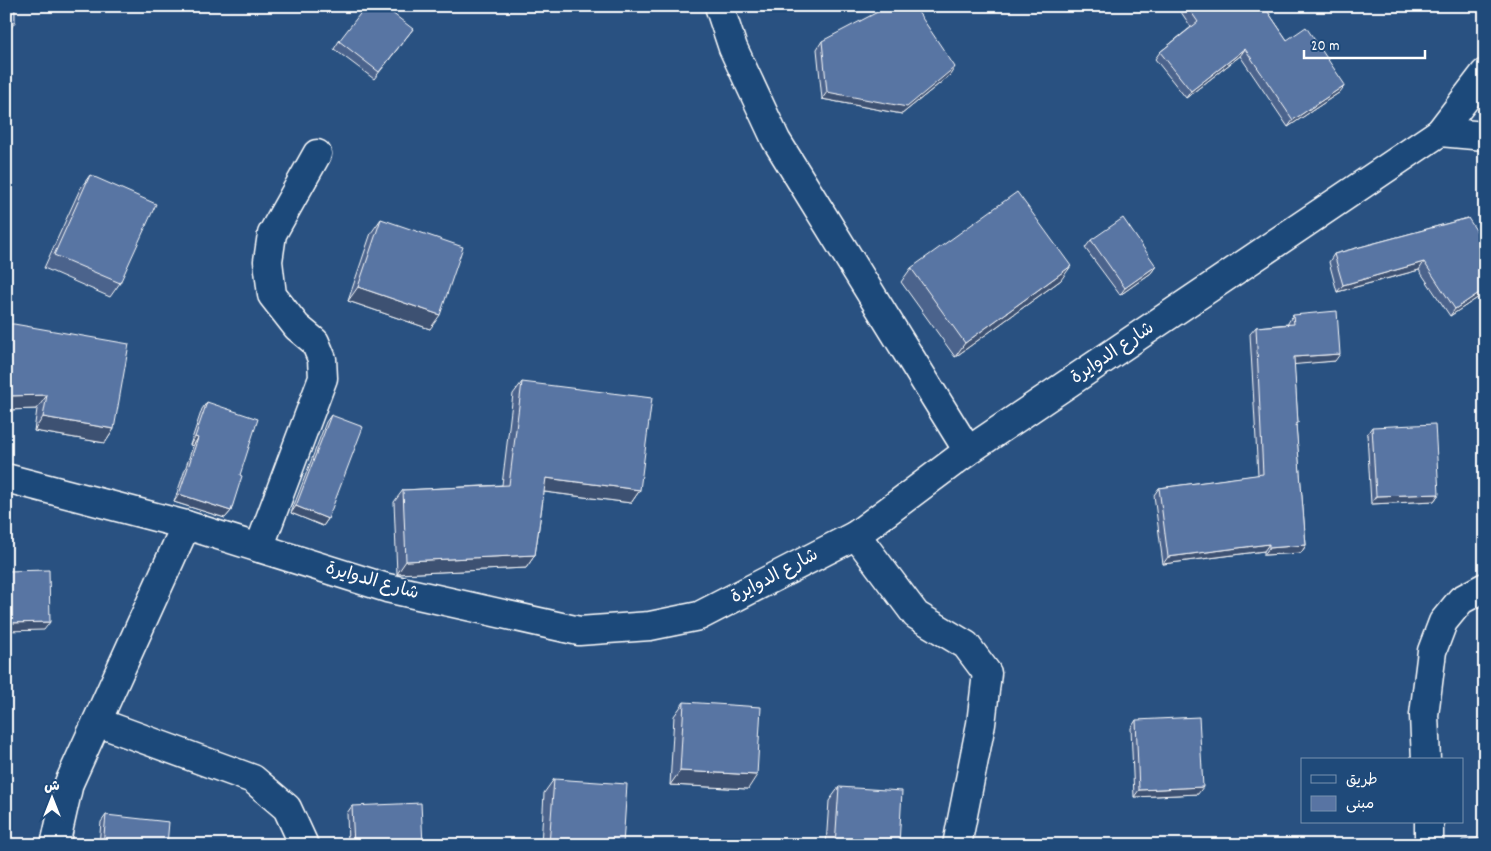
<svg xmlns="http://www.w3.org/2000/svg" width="1491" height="851" font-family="Dekko,'Playpen Sans Arabic',sans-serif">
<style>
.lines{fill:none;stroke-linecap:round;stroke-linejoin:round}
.minor-casing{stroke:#fff;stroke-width:31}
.minor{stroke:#1f4a7a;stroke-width:28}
.wall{fill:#4c648c;stroke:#fff}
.shaded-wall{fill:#3e5172;stroke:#fff}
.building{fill:#5874a3;stroke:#fff}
.labels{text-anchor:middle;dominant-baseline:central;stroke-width:4;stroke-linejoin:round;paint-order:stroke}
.street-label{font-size:18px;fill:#fff;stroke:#1f4a7a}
</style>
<rect width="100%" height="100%" fill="#295181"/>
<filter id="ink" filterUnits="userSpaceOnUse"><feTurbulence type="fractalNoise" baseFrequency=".02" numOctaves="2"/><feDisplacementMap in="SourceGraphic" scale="10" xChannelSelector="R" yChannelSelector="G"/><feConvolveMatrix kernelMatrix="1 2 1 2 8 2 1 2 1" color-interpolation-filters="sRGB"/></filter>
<g filter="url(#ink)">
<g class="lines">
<g class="minor-casing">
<g id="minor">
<polyline points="719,6 733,48 776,140 968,451"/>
<polyline points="1440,132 1485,136"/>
<polyline points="6,478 186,525 387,588 579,631 650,626 699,616 856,535 968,451 1440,132 1485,73"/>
<polyline points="856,535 916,615 966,645 987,673 981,724 957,845"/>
<polyline points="259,548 323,378 322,359 315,342 297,327 272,295 268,261 272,234 317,154"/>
<polyline points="97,722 253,779 287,808 304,845"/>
<polyline points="1426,760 1424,715 1432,651 1443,622 1461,600 1485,587"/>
<polyline points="1429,822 1429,845"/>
<polyline points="55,845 69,783 186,525"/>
</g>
</g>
<use href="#minor" class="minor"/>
</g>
<g class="wall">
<polygon points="1177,6 1264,6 1287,40 1340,92 1288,127 1240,56 1186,98 1155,59 1160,52 1191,27"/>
<polygon points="413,29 374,79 334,49 339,41"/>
<polygon points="822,41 950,75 902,114 822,99 817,49"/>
<polygon points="90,175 120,283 110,297 44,268 80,189"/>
<polygon points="1468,218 1485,293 1450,316 1419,270 1337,292 1329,262 1334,254"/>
<polygon points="381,219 430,329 348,301 371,233"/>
<polygon points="1091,240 1156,266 1151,273 1120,295 1085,248"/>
<polygon points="911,268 1061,280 955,357 901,282"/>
<polygon points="1293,315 1335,361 1294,364 1298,423 1296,426 1306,545 1301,553 1264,555 1264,551 1163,564 1154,495 1159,488 1258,475 1250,334 1256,327 1288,324 1288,323"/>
<polygon points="6,324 114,429 105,443 34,431 37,409 6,410"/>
<polygon points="522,382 640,490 631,503 544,492 535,555 526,568 397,574 394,502 403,490 502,485 513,394"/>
<polygon points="207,402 240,475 231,511 225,518 174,502 193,446 190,445 202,409"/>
<polygon points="331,415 328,519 323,526 291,513 326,422"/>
<polygon points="1372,427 1439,494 1434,501 1371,504 1367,434"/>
<polygon points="684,702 748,789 670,785 674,716"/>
<polygon points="1136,720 1198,794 1134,797 1131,728"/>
<polygon points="554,779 623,845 541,845 544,793"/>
<polygon points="839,787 899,845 826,845 829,801"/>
<polygon points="352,806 423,845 348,845 347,813"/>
<polygon points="106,815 167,845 99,845 101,822"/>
</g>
<g class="shaded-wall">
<polygon points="6,22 15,22 6,35"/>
<polygon points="1245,49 1240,56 1186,98 1191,91"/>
<polygon points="955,67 950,75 902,114 822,99 827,92"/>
<polygon points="1345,85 1340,92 1288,127 1293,120"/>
<polygon points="1424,262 1419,270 1337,292 1343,285"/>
<polygon points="1071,266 1061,280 955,357 965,343"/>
<polygon points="1156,266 1151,273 1120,295 1125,288"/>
<polygon points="358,287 440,315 430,329 348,301"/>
<polygon points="1485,289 1485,293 1450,316 1455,309"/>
<polygon points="1340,354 1335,361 1289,365 1294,357"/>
<polygon points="47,395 37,409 6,410 6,396"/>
<polygon points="43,417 114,429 105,443 34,431"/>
<polygon points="195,437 198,438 193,446 190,445"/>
<polygon points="546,478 640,490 631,503 537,491"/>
<polygon points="179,494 231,511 225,518 174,502"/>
<polygon points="1439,494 1434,501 1371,504 1376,496"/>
<polygon points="296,506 328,519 323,526 291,513"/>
<polygon points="1269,544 1264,551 1163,564 1168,557"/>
<polygon points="1306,545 1301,553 1264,555 1269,548"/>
<polygon points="535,555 526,568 397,574 406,561"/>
<polygon points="50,622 44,630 6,631 6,623"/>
<polygon points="680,771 757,775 748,789 670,785"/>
<polygon points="1203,787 1198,794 1134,797 1139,790"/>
</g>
<g class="building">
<rect x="6" y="6" width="9" height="16"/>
<polygon points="366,6 383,6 413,29 379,72 339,41"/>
<polygon points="889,6 914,6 955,67 907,107 827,92 822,41"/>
<polygon points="1187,6 1264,6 1287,40 1306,27 1345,85 1293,120 1245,49 1191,91 1160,52 1198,22"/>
<polygon points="90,175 156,204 120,283 54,255"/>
<polygon points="1017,192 1071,266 965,343 911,268"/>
<polygon points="1123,218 1156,266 1125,288 1091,240"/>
<polygon points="1468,218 1485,244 1485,289 1455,309 1424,262 1343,285 1334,254"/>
<polygon points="381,219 463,247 440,315 358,287"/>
<polygon points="1337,311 1340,354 1294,357 1298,423 1296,424 1306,545 1269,548 1269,544 1168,557 1159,488 1263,474 1256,327 1294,324 1293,315"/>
<polygon points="6,324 14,324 129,344 114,429 43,417 47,395 6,396"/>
<polygon points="522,382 652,398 640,490 546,478 535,555 406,561 403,490 509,485"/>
<polygon points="207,402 258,419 240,475 242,476 231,511 179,494 198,438 195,437"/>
<polygon points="331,415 363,427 328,519 296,506"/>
<polygon points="1435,424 1439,494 1376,496 1372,427"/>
<polygon points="49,570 50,622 6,623 6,571"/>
<polygon points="684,702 761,707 757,775 680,771"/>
<polygon points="1199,717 1203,787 1139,790 1136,720"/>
<polygon points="554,779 627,784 623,845 549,845"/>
<polygon points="839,787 902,791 899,845 835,845"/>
<polygon points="421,803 423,845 354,845 352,806"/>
<polygon points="106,815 169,822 167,845 103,845"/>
<polygon points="1485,838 1485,845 1462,845 1462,840"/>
</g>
</g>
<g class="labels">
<g class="street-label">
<text transform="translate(1113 354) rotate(-34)">شارع الدوايرة</text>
<text transform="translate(775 577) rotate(-28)">شارع الدوايرة</text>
<text transform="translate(372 582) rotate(16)">شارع الدوايرة</text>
</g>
</g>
<rect width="1491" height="851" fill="none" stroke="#1f4a7a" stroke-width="25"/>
<rect x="12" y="12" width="1466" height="826" fill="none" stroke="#fff" stroke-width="2" filter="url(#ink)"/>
<rect x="1301" y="758" width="162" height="65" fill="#1f4a7a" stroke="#7992af"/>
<rect x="1311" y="775" width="25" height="8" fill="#1f4a7a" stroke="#7992af"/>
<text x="1346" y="784" font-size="15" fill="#ffffff">طريق</text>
<rect x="1311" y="796" width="25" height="15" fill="#5874a3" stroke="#7992af"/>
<text x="1346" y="808" font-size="15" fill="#ffffff">مبنى</text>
<g transform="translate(52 798)" stroke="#1f4a7a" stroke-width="4" paint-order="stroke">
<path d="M0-4L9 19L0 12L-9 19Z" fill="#ffffff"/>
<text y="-8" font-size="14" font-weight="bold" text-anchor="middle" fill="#ffffff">ش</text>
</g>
<path d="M1304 50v8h121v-8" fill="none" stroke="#ffffff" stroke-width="2.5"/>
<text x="1311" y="50" font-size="15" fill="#ffffff" stroke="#1f4a7a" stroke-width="4" paint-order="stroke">20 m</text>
</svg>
